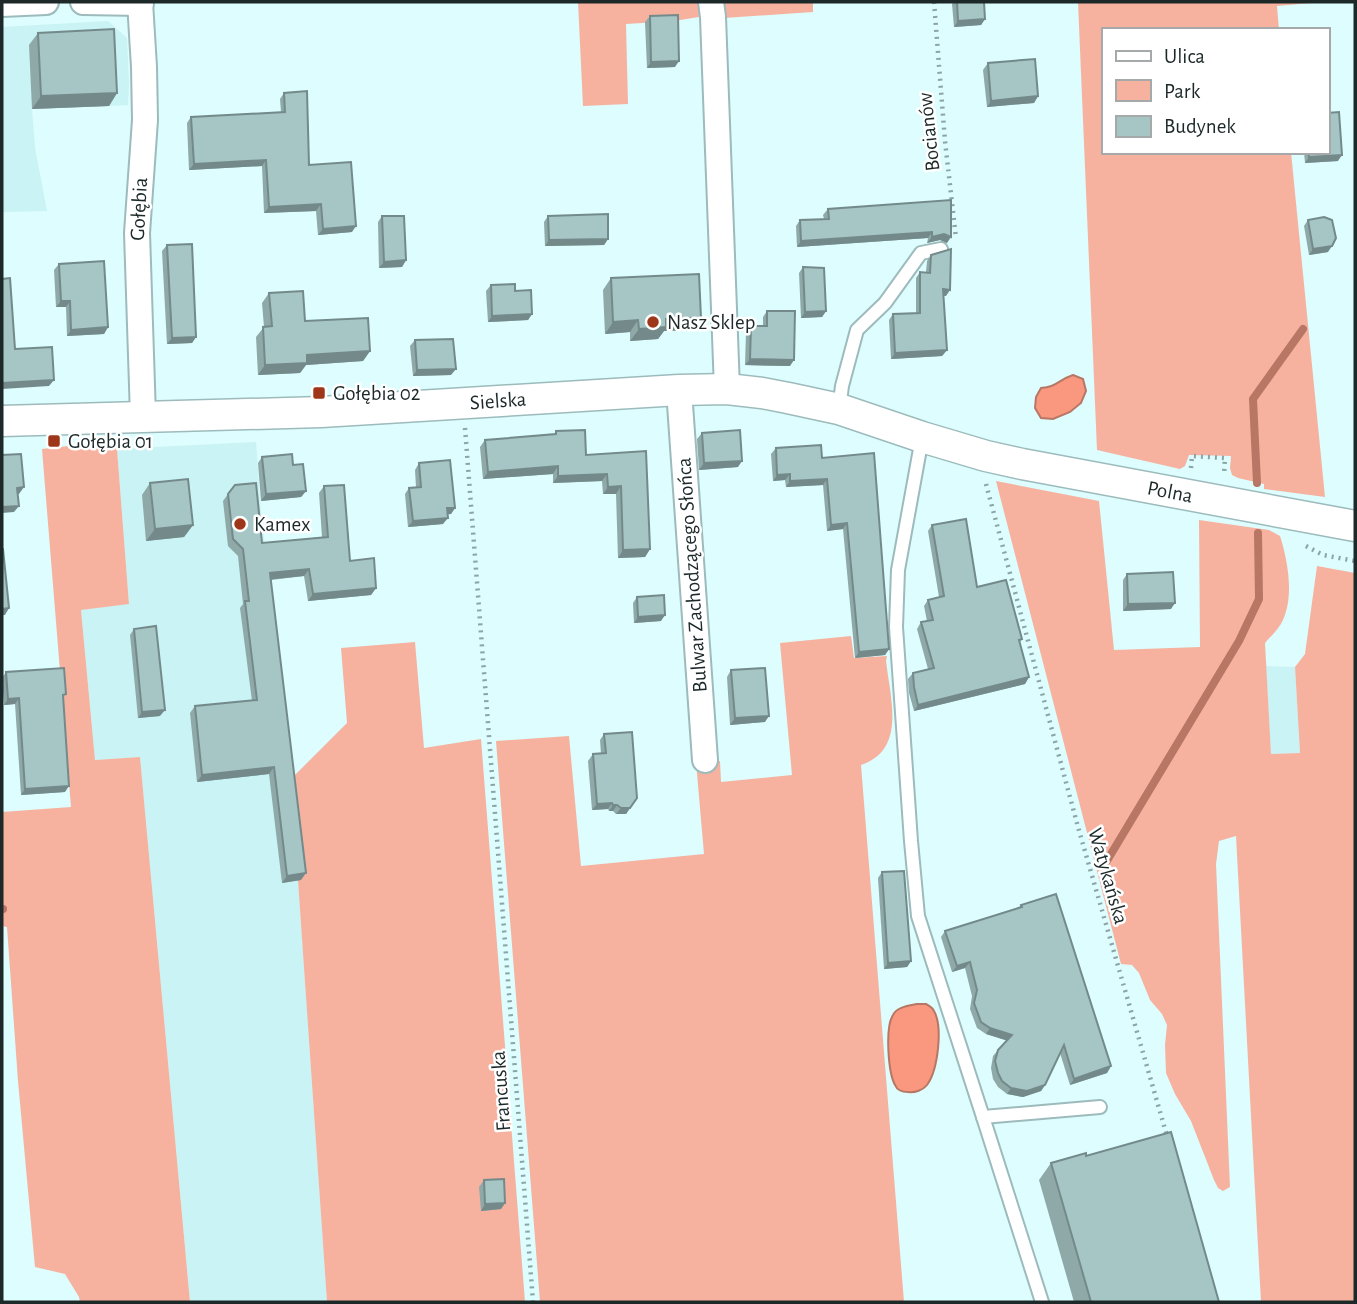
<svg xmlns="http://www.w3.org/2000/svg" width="1357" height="1304" font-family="'Alegreya Sans',sans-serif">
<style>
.built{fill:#c9f3f4}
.green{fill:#f6b29f}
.water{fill:#f9987e;stroke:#b77764;stroke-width:2}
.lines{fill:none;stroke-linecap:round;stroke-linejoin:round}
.stream{stroke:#b77764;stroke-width:8}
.service-casing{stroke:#9dbbbc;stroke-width:16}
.minor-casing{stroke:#9dbbbc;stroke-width:28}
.tertiary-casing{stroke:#9dbbbc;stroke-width:33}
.path{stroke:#8ca4a5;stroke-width:4.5;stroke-dasharray:2 5;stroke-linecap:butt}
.service{stroke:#fff;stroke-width:12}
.minor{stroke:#fff;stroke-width:24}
.tertiary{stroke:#fff;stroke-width:30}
.wall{fill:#8fa9a9}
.shaded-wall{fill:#748a8a}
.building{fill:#a6c5c5;stroke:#748a8a;stroke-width:2}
.poi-dot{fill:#9e3719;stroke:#fff;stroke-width:2.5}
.labels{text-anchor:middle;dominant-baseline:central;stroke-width:5;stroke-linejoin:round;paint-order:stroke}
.street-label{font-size:21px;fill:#1d2929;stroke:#fff}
.poi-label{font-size:21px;fill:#1d2929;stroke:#fff;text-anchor:start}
</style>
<rect width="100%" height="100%" fill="#ddfdfe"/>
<g class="built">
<polygon points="108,21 127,38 129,84 128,105 32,109 35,148 47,211 2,212 2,27"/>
<polygon points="256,442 261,512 291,779 327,1302 190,1302 140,757 95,760 81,610 129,603 117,449"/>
<polygon points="1266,666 1295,667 1300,753 1271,754"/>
</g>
<g class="green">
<polygon points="578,2 704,2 705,16 674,21 626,24 628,104 583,106"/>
<polygon points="721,2 813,2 813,12 724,18"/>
<polygon points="1078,2 1322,2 1277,6 1279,30 1103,30 1103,152 1291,152 1325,497 1264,489 1264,484 1238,478 1232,475 1230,468 1231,456 1189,455 1185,466 1180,469 1097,450"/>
<polygon points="112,441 117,449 129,604 81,610 95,760 140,757 190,1302 80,1302 79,1297 65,1274 35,1267 18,1081 7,927 2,926 2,812 71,807 42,449"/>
<path d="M996,481L1099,501L1114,650L1200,647L1199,520L1269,530L1280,536C1288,561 1294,596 1283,620C1279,629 1271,636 1265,643L1271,754L1300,753L1295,667L1305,654L1317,566L1355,573V1302H1261L1236,836L1219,841L1216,864L1230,1187L1223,1191L1218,1188L1214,1180L1191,1121L1175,1094L1166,1073L1165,1045L1167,1025L1162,1014L1150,1000L1139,973L1132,965L1121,964Z"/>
<path d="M851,636L854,658L887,656L886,661C890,697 907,750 861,765L904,1302H540L496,741L569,736L581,866L704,854L696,762L720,761L721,782L792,775L780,643Z"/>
<polygon points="415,642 424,748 481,739 525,1302 327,1302 291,779 347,723 341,648"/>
</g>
<g class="water">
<path d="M1073,375L1083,379L1086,391L1081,403L1070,412L1053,419L1041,418L1035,408L1036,397L1041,388C1057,387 1058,380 1073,375Z"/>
<path d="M917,1004H926C930,1006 932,1007 934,1011C943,1027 938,1070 927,1085C923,1090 915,1093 908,1092C902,1092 897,1090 895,1085C888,1072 885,1027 893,1015C897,1007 908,1006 917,1004Z"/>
</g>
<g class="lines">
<g class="stream">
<polyline points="1257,483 1253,399 1303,329"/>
<polyline points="1105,864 1239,641 1259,599 1258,533"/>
<polyline points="2,909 3,909"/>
</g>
<g class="service-casing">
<g id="service">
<polyline points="839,409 842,386 857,330 885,303 921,253 941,249"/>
<polyline points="922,438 898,570 896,627 911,841 918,916 983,1117 1100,1107"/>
<polyline points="983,1117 1042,1302"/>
</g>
</g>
<g class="minor-casing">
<g id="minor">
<polyline points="83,2 141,3"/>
<polyline points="140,2 144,67 145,120 137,233 143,416"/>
<polyline points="711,2 713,17 727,389"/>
<polyline points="2,4 46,2"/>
<polyline points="679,390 705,760"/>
</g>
</g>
<g class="tertiary-casing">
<polyline id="tertiary" points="2,421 321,412 679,390 727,389 762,393 788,398 839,409 922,437 986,456 1022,464 1355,526"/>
</g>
<g class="path">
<polyline points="934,2 945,141 956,238"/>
<polyline points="465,428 533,1302"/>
<polyline points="1191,468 1192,456 1225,458 1224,474"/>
<polyline points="986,484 1078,827 1167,1136"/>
<polyline points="1306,546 1323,555 1355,561"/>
</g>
<use href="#service" class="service"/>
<use href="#minor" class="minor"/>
<use href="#tertiary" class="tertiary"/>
</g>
<g class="wall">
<polygon points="954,2 984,2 985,19 981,25 954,27 952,4"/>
<polygon points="650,16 675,67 647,68 645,22"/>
<polygon points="38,33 117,93 109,106 32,109 29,45"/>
<polygon points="988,63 1038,96 1034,103 987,107 983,70"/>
<polygon points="284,93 309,165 352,232 318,235 316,211 264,213 262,166 189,170 187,123 191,117 281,112 280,99"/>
<polygon points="1304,152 1327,152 1338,161 1305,163"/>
<polygon points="951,200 947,243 940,240 927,243 928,238 797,247 796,226 800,220 824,219 823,215 828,209"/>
<polygon points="382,216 406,260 402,267 379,268 378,222"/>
<polygon points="548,216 608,239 604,245 545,246 544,222"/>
<polygon points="1308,220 1328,252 1309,255 1304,226"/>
<polygon points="167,245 196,337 192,343 167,344 162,251"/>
<polygon points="931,255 946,296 943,296 947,350 942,356 891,359 889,320 893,314 916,313 916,278 920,272 926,272 927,261"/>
<polygon points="59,264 108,327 104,334 67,336 66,307 56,307 54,270"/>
<polygon points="803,267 826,311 822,317 801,318 799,273"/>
<polygon points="611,278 693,330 664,331 658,339 630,341 630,332 605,334 603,290"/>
<polygon points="491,285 515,291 532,314 528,320 488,322 486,291"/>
<polygon points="269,293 305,321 370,351 363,361 306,365 300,373 258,375 256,337 264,327 262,303"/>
<polygon points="767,311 790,366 745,365 746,332 751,326 763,326 763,317"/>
<polygon points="415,340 451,375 413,376 410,346"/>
<polygon points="556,431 586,455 646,451 650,549 645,557 618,558 616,494 603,494 602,481 553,483 553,474 483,479 480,447 485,440 554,434"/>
<polygon points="702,433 738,467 699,470 697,439"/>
<polygon points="776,448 822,458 874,453 889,649 885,655 855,658 843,529 827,531 823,485 786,487 785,480 773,481 771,454"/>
<polygon points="262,457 293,465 306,491 301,497 261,501 258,463"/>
<polygon points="419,463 455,508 451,514 447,514 443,524 408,527 405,494 409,488 416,487 415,470"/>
<polygon points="150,483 193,525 184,537 146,541 142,495"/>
<polygon points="324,486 350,561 376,588 371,595 308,601 304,576 271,580 301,880 282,883 269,774 197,782 190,713 195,706 252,701 240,608 243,604 238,556 228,546 223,501 228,494 262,543 322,537 319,493"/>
<polygon points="932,525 977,587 1022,639 1020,642 1029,677 1025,684 914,711 909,693 908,679 913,673 928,669 917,629 921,622 927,621 924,606 928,600 939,597 928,531"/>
<polygon points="1127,574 1171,609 1123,611 1123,580"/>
<polygon points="637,597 661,621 634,623 633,603"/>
<polygon points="134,629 160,716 138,718 130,635"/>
<polygon points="731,670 765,722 730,725 727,677"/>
<polygon points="6,672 63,699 65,792 21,795 15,704 4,705 2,678"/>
<polygon points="604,734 637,798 626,814 616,814 613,811 609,811 608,809 592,810 588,761 593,754 601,754 600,740"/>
<polygon points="882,872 911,961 907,967 884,969 878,878"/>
<polygon points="1021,905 1111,1066 1107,1073 1070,1085 1060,1053 1045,1085 1041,1091 1023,1097 1007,1094 998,1087 993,1079 991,1068 993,1056 1007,1040 986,1034 977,1028 970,1009 972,996 965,968 952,972 941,937 945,931 1019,907"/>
<polygon points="1086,1156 1219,1302 1074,1302 1039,1180 1051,1163"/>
<polygon points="484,1180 505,1203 501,1209 481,1211 479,1187"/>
</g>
<g class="shaded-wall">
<polygon points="985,19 981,25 954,27 958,21"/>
<polygon points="679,61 675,67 647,68 651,62"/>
<polygon points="117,93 109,106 32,109 41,96"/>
<polygon points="1038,96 1034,103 987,107 991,101"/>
<polygon points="1342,155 1338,161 1305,163 1309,157"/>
<polygon points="266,160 262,166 189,170 194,164"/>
<polygon points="321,204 316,211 264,213 269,207"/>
<polygon points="356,226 352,232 318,235 323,229"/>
<polygon points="932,232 928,238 797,247 801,241"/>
<polygon points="944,234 951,237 947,243 940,240 927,243 932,237"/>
<polygon points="608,239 604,245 545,246 549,240"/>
<polygon points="1332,246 1328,252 1309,255 1313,249"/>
<polygon points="406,260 402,267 379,268 384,262"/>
<polygon points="943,289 950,290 946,296 939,295"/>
<polygon points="61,301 70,301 66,307 56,307"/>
<polygon points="826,311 822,317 801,318 805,312"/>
<polygon points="532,314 528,320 488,322 492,316"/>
<polygon points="701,318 693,330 664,331 658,339 630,341 639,329 666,319"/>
<polygon points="638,320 630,332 605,334 613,322"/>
<polygon points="108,327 104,334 67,336 71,330"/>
<polygon points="196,337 192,343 167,344 172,338"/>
<polygon points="947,350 942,356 891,359 895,353"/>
<polygon points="370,351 363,361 306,365 300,373 258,375 265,365 307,355"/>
<polygon points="750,359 794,360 790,366 745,365"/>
<polygon points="456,369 451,375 413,376 417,370"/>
<polygon points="54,380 49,386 2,389 2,383"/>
<polygon points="742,461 738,467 699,470 704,463"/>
<polygon points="558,466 553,474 483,479 488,472"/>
<polygon points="607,474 602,481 553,483 558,476"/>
<polygon points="790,474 785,480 773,481 777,475"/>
<polygon points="827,479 823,485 786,487 790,481"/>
<polygon points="621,486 616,494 603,494 608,487"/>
<polygon points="24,487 19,494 13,494 17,488"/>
<polygon points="306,491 301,497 261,501 266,494"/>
<polygon points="19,506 14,512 2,513 2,507"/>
<polygon points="447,508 455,508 451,514 442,515"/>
<polygon points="448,518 443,524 408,527 413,521"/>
<polygon points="847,523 843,529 827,531 831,525"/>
<polygon points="193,525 184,537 146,541 155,529"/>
<polygon points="650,549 645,557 618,558 623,550"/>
<polygon points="309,569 304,576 265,580 270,573"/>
<polygon points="376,588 371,595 308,601 313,594"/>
<polygon points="1175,603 1171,609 1123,611 1128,604"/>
<polygon points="9,608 5,615 2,615 2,609"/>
<polygon points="665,615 661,621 634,623 638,617"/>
<polygon points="889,649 885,655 855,658 859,652"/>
<polygon points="1029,677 1025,684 914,711 918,705"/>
<polygon points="19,698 15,704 4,705 8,699"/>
<polygon points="165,710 160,716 138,718 142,712"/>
<polygon points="769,716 765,722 730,725 735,718"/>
<polygon points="274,767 269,774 197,782 202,775"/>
<polygon points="69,786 65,792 21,795 25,789"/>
<polygon points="612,803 608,809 592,810 597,804"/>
<polygon points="613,805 617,805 613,811 609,811"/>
<polygon points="621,808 630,808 626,814 616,814"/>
<polygon points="306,873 301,880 282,883 287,876"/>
<polygon points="911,961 907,967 884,969 888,963"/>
<polygon points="970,962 965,968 952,972 957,966"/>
<polygon points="990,1028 1012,1035 1008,1041 986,1034"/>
<polygon points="1111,1066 1107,1073 1070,1085 1074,1079"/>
<polygon points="1045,1085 1041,1091 1023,1097 1007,1094 1011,1088"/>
<polygon points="505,1203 501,1209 481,1211 485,1204"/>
</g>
<g class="building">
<polygon points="957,2 984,2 985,19 958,21"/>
<polygon points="678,15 679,61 651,62 650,16"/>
<polygon points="114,29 117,93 41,96 38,33"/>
<polygon points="1035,59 1038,96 991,101 988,63"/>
<polygon points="307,91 309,165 351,162 356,226 323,229 321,204 269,207 266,160 194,164 191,117 285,112 284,93"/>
<polygon points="1339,112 1342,155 1309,157 1309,152 1327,152 1327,113"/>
<polygon points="951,200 951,237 944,234 932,237 932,232 801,241 800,220 829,219 828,209"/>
<polygon points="608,214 608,239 549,240 548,216"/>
<polygon points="382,216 404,216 406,260 384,262"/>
<polygon points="1324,217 1332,220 1336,238 1332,246 1313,249 1308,220"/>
<polygon points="192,244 196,337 172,338 167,245"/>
<polygon points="951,249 950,290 943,289 947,350 895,353 893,314 920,313 920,272 930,273 931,255"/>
<polygon points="104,261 108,327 71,330 70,301 61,301 59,264"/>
<polygon points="803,267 824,268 826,311 805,312"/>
<polygon points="699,274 701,318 666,319 666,327 639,329 638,320 613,322 611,278"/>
<polygon points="10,278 15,349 52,347 54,380 2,383 2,279"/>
<polygon points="515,284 515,291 531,290 532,314 492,316 491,285"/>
<polygon points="303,291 305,321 368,318 370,351 307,355 307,363 265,365 263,327 272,326 269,293"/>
<polygon points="767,311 795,311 794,360 750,359 751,326 767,326"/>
<polygon points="453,339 456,369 417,370 415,340"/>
<polygon points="585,430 586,455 646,451 650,549 623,550 621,486 608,487 607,474 558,476 558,466 488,472 485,440 556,434 556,431"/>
<polygon points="740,430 742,461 704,463 702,433"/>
<polygon points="821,445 822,458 874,453 889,649 859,652 847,523 831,525 827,479 790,481 790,474 777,475 776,448"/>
<polygon points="21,454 24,487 17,488 19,506 2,507 2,455"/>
<polygon points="292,454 293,465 303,464 306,491 266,494 262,457"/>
<polygon points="450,460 455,508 447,508 448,518 413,521 409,488 421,487 419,463"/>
<polygon points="188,479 193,525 155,529 150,483"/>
<polygon points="256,483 262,543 328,537 324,486 344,485 350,561 374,558 376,588 313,594 309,569 270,573 306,873 287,876 274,767 202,775 195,706 257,700 245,601 249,601 243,549 233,539 228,494 235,485"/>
<polygon points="966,519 977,587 1006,580 1022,639 1019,640 1029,677 918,705 914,687 913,673 934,668 921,622 933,620 928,600 944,596 932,525"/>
<polygon points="2,549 3,549 9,608 2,609"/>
<polygon points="1173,572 1175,603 1128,604 1127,574"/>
<polygon points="664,595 665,615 638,617 637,597"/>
<polygon points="156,626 165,710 142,712 134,629"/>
<polygon points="64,668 66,694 63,695 69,786 25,789 19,698 8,699 6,672"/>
<polygon points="765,668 769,716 735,718 731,670"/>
<polygon points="632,732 637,798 630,808 621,808 617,805 613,805 612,803 597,804 593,754 606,753 604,734"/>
<polygon points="904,871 911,961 888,963 882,872"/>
<polygon points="1056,894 1111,1066 1074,1079 1064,1045 1045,1085 1027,1091 1011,1088 1002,1081 998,1073 995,1061 998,1050 1012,1035 990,1028 981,1022 974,1003 977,990 970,962 957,966 945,931 1022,907 1021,905"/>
<polygon points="1171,1132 1219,1302 1091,1302 1051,1163 1086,1153 1086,1156"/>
<polygon points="504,1179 505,1203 485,1204 484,1180"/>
</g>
<g class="poi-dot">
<circle cx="653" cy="322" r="7"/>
<rect x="312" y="386" width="14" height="14" rx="3.5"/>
<rect x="47" y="434" width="14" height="14" rx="3.5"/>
<circle cx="240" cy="524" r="7"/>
</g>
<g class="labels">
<g class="street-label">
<text transform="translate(929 132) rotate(-96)">Bocianów</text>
<text transform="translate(139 209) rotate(-87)">Gołębia</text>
<text transform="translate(498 401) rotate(-4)">Sielska</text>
<text transform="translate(1170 492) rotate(11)">Polna</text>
<text transform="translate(692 575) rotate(-94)">Bulwar Zachodzącego Słońca</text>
<text transform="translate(1108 876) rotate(74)">Watykańska</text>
<text transform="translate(501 1091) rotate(-94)">Francuska</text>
</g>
<g class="poi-label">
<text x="667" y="322">Nasz Sklep</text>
<text x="333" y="393">Gołębia 02</text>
<text x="68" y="441">Gołębia 01</text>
<text x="254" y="524">Kamex</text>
</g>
</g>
<rect width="1357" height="1304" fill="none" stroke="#1d2929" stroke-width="7"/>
<rect x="1102" y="28" width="228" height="126" fill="#ffffff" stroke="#a5a9a9" stroke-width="2"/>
<rect x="1116" y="51" width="35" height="10" fill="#ffffff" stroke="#a5a9a9" stroke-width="2"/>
<text x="1164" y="63" font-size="21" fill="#1d2929">Ulica</text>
<rect x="1116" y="80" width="35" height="21" fill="#f6b29f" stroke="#a5a9a9" stroke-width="2"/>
<text x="1164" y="98" font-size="21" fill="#1d2929">Park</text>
<rect x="1116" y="116" width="35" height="21" fill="#a6c5c5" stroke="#a5a9a9" stroke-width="2"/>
<text x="1164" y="133" font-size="21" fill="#1d2929">Budynek</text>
</svg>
